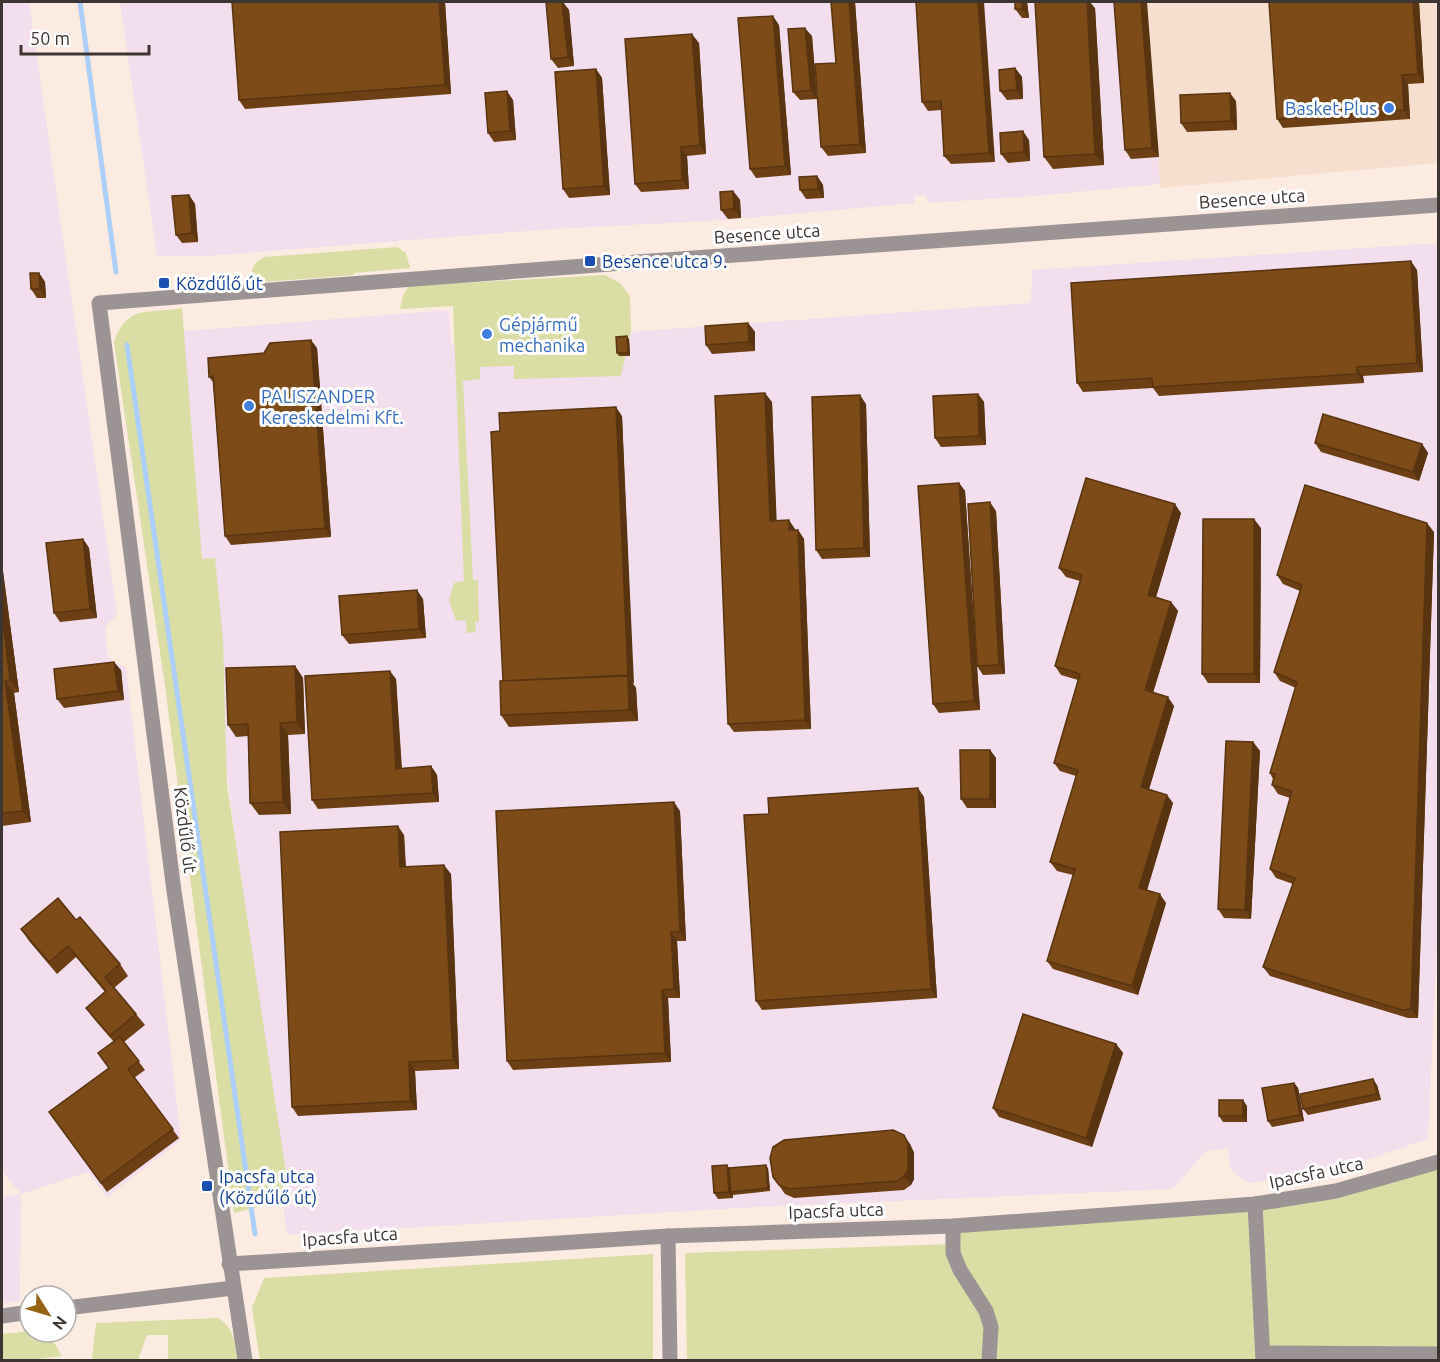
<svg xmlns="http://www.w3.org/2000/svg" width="1440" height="1362" font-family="Ubuntu,sans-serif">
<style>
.built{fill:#f6dfcf}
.industrial{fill:#f2deed}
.green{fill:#dadda4}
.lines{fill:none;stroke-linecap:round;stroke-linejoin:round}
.stream{stroke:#accff9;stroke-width:5}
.minor{stroke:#9c9395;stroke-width:15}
.wall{fill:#6c4014}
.shaded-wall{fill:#583410}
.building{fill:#7d4b17;stroke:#583410;stroke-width:1.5}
.shop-dot{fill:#3f7fe0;stroke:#fff;stroke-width:2}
.transit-dot{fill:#1a4fb4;stroke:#fff;stroke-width:2}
.labels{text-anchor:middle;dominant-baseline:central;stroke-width:6;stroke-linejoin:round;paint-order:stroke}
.shop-label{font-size:18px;fill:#366cbe;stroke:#fff;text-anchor:start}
.street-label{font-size:18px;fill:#3c3531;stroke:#fff}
.transit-label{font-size:18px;fill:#164399;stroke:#fff;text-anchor:start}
</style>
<rect width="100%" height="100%" fill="#fcebe0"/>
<polygon class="built" points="1146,2 1438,2 1438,163 1160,188"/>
<g class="industrial">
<polygon points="2,2 29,2 117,614 105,628 108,658 126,668 181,1140 107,1197 88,1172 21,1194 20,1301 2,1303 2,1197 21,1194 2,1171"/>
<polygon points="120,2 1146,2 1160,184 1034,196 927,203 926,195 914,196 914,203 725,220 553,229 207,256 157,256"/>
<polygon points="1438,243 1438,922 1428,1139 1348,1166 1249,1183 1230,1169 1228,1148 1206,1151 1173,1189 757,1207 287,1235 212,659 173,332 449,310 451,345 1031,303 1032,270"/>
</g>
<g class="green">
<path d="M397,247L406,253L410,268L354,273V275L251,283C251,269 252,263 265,257Z"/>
<polygon points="605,275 621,284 630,296 631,331 621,376 514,379 514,366 480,367 480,379 463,381 473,580 478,580 479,622 475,622 476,632 467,633 466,621 456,620 449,601 454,583 464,581 453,306 400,309 403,295 409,286"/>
<path d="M182,308L202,559L215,558L223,639L227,785L290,1199L234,1213L165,686L114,342C127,304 148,314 182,308Z"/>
<polygon points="1438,1162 1438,1360 687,1360 685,1253 953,1244 953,1226 1255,1204"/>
<polygon points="653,1254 653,1360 260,1360 252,1308 264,1278"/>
<path d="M218,1318C234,1328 235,1342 237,1360H168V1335H147L138,1360H92L96,1323Z"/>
<polygon points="30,1331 48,1332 62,1356 28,1360 2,1360 2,1334"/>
</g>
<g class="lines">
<g class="stream">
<polyline points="80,2 116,272"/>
<polyline points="127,345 255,1234"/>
</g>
<g class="minor">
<polyline points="1255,1204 1263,1360"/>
<polyline points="953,1226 953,1253 960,1270 986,1311 991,1327 989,1360"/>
<polyline points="668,1236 670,1360"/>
<polyline points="229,1264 668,1236 953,1226 1255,1204 1336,1191 1438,1162"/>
<polyline points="66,1308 233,1288"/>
<polyline points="2,1316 30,1312"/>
<polyline points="1263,1353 1438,1354"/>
<polyline points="245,1360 174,891 99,303 637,262 1438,205"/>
</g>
</g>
<g class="wall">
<polygon points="445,2 451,94 245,109 239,100"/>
<polygon points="831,2 855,2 866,153 828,156 821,147 836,63"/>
<polygon points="916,2 995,162 951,164 944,156 941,110 928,111 922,102"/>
<polygon points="1015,2 1027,2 1029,18 1022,18 1015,9"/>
<polygon points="1114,2 1159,157 1131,159 1125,150"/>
<polygon points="1419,2 1424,83 1408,84 1410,119 1283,128 1277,119"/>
<polygon points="563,3 569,10 574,66 558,68 551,59"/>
<polygon points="1095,8 1104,165 1053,169 1044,157"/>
<polygon points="779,25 791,175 756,178 750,169"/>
<polygon points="812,36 817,99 800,100 793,92"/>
<polygon points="699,43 706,154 687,156 689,189 641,192 635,184"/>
<polygon points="1015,68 1022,77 1023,99 1007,100 1000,91"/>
<polygon points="596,69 602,78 610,195 569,198 563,189"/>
<polygon points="513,100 516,140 494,142 488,133"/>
<polygon points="1236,101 1237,130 1187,132 1181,123"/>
<polygon points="1029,140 1030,161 1008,163 1001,154"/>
<polygon points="817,176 823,185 824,198 806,199 800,190"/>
<polygon points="733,191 740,200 741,218 728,219 721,210"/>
<polygon points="189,195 195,204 198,242 182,243 176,235"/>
<polygon points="1417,270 1423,372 1363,376 1364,383 1159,396 1153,388 1083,392 1077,383"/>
<polygon points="39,273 45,282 46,298 37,298 31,289"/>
<polygon points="748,323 755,332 755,351 712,354 706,345"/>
<polygon points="629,339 630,356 619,356 617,353"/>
<polygon points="317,348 331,537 231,545 225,536 213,382 209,377"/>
<polygon points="978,394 984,402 986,445 941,447 935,438"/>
<polygon points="772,402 776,520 795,529 795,530 798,530 804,539 811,729 734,732 728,724"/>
<polygon points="866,404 870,557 822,559 816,550"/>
<polygon points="622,416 633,684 636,688 638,721 509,727 501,715 503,681 500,431"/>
<polygon points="1315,443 1422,444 1428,453 1419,481 1321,452"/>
<polygon points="959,483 965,491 976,651 996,511 1005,674 983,675 977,666 980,710 939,713 933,704"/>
<polygon points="1181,513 1156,597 1171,602 1178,611 1153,693 1174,706 1149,789 1173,803 1147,890 1166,903 1138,995 1053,969 1047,961 1073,875 1057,871 1050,862 1076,776 1060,771 1054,763 1078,680 1061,675 1055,666 1080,581 1066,577 1059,568"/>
<polygon points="1261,528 1260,683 1208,683 1202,674"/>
<polygon points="1434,532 1418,1018 1408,1018 1270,976 1263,967 1293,884 1276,878 1270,869 1290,798 1278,794 1272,785 1273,779 1270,773 1296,688 1280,681 1274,672 1300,591 1283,584 1277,575"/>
<polygon points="83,539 89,548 97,618 60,622 54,613"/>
<polygon points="2,564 19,692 14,693 31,822 2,826"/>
<polygon points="423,599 426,638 349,644 342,635"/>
<polygon points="295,666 303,678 305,734 288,735 291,814 259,815 250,803 248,736 236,737 228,725"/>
<polygon points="121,670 124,700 64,708 57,699"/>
<polygon points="396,679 402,768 431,766 437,775 439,802 318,809 312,800"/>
<polygon points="1253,742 1260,751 1251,919 1224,918 1218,909"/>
<polygon points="990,750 996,758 996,808 967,808 961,799"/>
<polygon points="924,797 937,998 762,1010 756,1001 769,814"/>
<polygon points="680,811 686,941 677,941 680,998 668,998 671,1062 513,1070 507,1061"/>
<polygon points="404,835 406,867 451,874 459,1069 415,1071 417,1110 298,1116 292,1107"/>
<polygon points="76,920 120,964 128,976 114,988 136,1014 145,1025 124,1042 145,1070 134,1078 179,1138 107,1192 49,1112 109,1068 114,1042 95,1020 86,1008 105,992 76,957 57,974 29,941 21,929"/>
<polygon points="1116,1044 1123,1053 1092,1147 999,1117 993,1108"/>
<polygon points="1294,1083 1298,1088 1304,1121 1272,1127 1268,1121"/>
<polygon points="1377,1085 1381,1100 1308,1115 1303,1109"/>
<polygon points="1247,1106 1247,1122 1223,1122 1219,1116"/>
<polygon points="910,1144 914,1153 914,1179 911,1185 904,1190 794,1198 785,1194 773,1177"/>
<polygon points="727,1165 729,1168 768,1168 770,1191 733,1195 733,1198 718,1199 714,1193"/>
</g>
<g class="shaded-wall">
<polygon points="439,2 445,2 451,94 445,85"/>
<polygon points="558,2 563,2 569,10 574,66 568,57"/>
<polygon points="849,2 855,2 866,153 860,144"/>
<polygon points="978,2 984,2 995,162 989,153"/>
<polygon points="1022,2 1027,2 1029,18 1022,9"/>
<polygon points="1087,2 1090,2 1095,8 1104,165 1095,154"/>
<polygon points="1141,2 1147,2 1159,157 1152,148"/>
<polygon points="1413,2 1419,2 1424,83 1418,74"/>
<polygon points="773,16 779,25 791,175 785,166"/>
<polygon points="805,28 812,36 817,99 811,90"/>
<polygon points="692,34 699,43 706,154 700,145"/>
<polygon points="1015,68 1022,77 1023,99 1017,90"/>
<polygon points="596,69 602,78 610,195 604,186"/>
<polygon points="1402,75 1408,84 1410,119 1404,110"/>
<polygon points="507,91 513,100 516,140 510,131"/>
<polygon points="1230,93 1236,101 1237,130 1231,121"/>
<polygon points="1023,131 1029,140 1030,161 1024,152"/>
<polygon points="681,147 687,156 689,189 682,180"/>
<polygon points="817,176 823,185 824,198 818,189"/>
<polygon points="733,191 740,200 741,218 734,209"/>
<polygon points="189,195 195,204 198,242 192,233"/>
<polygon points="1411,261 1417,270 1423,372 1417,363"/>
<polygon points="39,273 45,282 46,298 40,289"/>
<polygon points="748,323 755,332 755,351 749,342"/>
<polygon points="627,336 629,339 630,356 628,353"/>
<polygon points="311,340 317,348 331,537 325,528"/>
<polygon points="1357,367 1363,376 1364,383 1357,374"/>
<polygon points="765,393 772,402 777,529 770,521"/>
<polygon points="978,394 984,402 986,445 979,436"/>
<polygon points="860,395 866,404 870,557 864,548"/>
<polygon points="616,407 622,416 634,684 628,675"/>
<polygon points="1422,444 1428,453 1419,481 1413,472"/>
<polygon points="959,483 965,491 980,710 974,701"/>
<polygon points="990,502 996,511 1005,674 999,665"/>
<polygon points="1175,504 1181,513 1154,604 1148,595"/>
<polygon points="1254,519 1261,528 1260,683 1254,674"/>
<polygon points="789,520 795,529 795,539 789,530"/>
<polygon points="1427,523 1434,532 1418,1018 1411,1009"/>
<polygon points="798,530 804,539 811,729 805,720"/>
<polygon points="83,539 89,548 97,618 90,609"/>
<polygon points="2,564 19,692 10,680 2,613"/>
<polygon points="417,590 423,599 426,638 419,629"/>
<polygon points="1171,602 1178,611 1151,699 1145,690"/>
<polygon points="114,662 121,670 124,700 118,691"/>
<polygon points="295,666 303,678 305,734 297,722"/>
<polygon points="390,671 396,679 402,778 396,769"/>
<polygon points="628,676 636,688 638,721 629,710"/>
<polygon points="5,681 14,693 31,822 23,811"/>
<polygon points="1168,697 1174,706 1147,796 1141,787"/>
<polygon points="280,723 288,735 291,814 283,802"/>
<polygon points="1253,742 1260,751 1251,919 1245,910"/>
<polygon points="990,750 996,758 996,808 990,799"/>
<polygon points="431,766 437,775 439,802 433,793"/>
<polygon points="918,788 924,797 937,998 931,989"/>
<polygon points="1167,795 1173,803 1145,897 1139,888"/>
<polygon points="674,802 680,811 686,941 680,932"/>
<polygon points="398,826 404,835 406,876 400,867"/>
<polygon points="444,865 451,874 459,1069 453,1060"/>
<polygon points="1160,894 1166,903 1138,995 1132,986"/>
<polygon points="671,932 677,941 680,998 674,989"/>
<polygon points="662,990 668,998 671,1062 665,1053"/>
<polygon points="1116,1044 1123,1053 1092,1147 1086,1138"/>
<polygon points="409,1062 415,1071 417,1110 410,1101"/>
<polygon points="1373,1079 1377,1085 1381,1100 1377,1094"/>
<polygon points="1294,1083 1298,1088 1304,1121 1300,1115"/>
<polygon points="1243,1100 1247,1106 1247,1122 1243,1116"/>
<polygon points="904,1135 910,1144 914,1153 914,1179 911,1185 904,1176"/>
<polygon points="727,1165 731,1171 731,1192 733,1195 733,1198 729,1192"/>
<polygon points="766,1165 768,1168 770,1191 768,1188"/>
</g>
<g class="building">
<polygon points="232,2 439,2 445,85 239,100"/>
<polygon points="546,2 562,2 568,57 551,59"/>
<polygon points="831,2 849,2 860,144 821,147 815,64 836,63"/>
<polygon points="916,2 978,2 989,153 944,156 941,101 922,102"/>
<rect x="1015" y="2" width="7" height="7"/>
<polygon points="1035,2 1087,2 1095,154 1044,157"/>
<polygon points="1114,2 1141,2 1152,148 1125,150"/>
<polygon points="1269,2 1413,2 1418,74 1402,75 1404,110 1277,119"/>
<polygon points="773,16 785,166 750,169 738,18"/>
<polygon points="805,28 811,90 793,92 788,29"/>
<polygon points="692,34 700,145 681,147 682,180 635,184 625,39"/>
<polygon points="1015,68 1017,90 1000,91 999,70"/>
<polygon points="596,69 604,186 563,189 555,72"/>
<polygon points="507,91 510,131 488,133 485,93"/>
<polygon points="1230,93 1231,121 1181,123 1180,95"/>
<polygon points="1023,131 1024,152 1001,154 1000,133"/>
<polygon points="817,176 818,189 800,190 799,177"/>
<polygon points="733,191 734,209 721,210 720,192"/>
<polygon points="189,195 192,233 176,235 172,196"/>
<polygon points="1411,261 1417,363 1357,367 1357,374 1153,387 1152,378 1077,383 1071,283"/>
<polygon points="30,273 39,273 40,289 31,289"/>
<polygon points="748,323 749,342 706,345 705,326"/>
<polygon points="627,336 628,353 617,353 616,337"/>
<polygon points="311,340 325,528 225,536 213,376 209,377 208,358 264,353 270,343"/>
<polygon points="765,393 770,521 789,520 789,530 798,530 805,720 728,724 715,396"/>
<polygon points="978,394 979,436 935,438 933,396"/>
<polygon points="860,395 864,548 816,550 812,397"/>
<polygon points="616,407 628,675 503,681 491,432 500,431 499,413"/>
<polygon points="1323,414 1422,444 1413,472 1315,443"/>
<polygon points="1086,478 1175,504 1148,595 1171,602 1145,690 1168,697 1141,787 1167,795 1139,888 1160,894 1132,986 1047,961 1075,869 1050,862 1078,770 1054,763 1080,674 1055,666 1082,575 1059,568"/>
<polygon points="959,483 974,701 933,704 918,486"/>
<polygon points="1305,485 1427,523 1411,1009 1402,1010 1263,967 1295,878 1270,869 1292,791 1272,785 1275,774 1270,773 1297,682 1274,672 1302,585 1277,575"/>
<polygon points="990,502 999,665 977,666 968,504"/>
<polygon points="1203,519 1254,519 1254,674 1202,674"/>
<polygon points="83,539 90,609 54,613 46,543"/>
<polygon points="417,590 419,629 342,635 339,596"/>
<polygon points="2,613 10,680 5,681 23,811 2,813"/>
<polygon points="114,662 118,691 57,699 54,669"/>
<polygon points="295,666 297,722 280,723 283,802 250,803 248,724 228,725 226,668"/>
<polygon points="390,671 396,769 431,766 433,793 312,800 305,676"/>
<polygon points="628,676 629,710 501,715 500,681"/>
<polygon points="1226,741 1253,742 1245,910 1218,909"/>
<polygon points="960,750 990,750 990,799 961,799"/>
<polygon points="918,788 931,989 756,1001 744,815 769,814 768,798"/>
<polygon points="674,802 680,932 671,932 674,989 662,990 665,1053 507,1061 496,811"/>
<polygon points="398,826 400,867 444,865 453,1060 409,1062 410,1101 292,1107 280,832"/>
<polygon points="58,898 76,920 80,917 120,964 105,977 136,1014 110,1036 86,1008 106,991 68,946 49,962 21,929"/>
<polygon points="1023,1014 1116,1044 1086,1138 993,1108"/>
<polygon points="120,1037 139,1061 128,1069 173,1129 101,1183 49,1112 109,1068 98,1053"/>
<polygon points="1373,1079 1377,1094 1303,1109 1300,1094"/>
<polygon points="1294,1083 1300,1115 1268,1121 1262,1088"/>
<rect x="1219" y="1100" width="24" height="16"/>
<polygon points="893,1130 904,1135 908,1144 908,1170 904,1176 898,1181 788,1189 779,1185 773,1177 770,1158 773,1147 784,1140"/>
<polygon points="727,1165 729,1192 714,1193 712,1166"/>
<polygon points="766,1165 768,1188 731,1192 729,1168"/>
</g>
<g class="shop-dot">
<circle cx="1389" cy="108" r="6"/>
<circle cx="487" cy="334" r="6"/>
<circle cx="249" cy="406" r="6"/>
</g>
<g class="transit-dot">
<rect x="584" y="255" width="12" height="12" rx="3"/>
<rect x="158" y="277" width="12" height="12" rx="3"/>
<rect x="201" y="1180" width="12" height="12" rx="3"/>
</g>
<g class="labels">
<g class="shop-label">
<text x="1377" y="108" text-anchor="end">Basket Plus</text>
<text x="499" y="324">Gépjármű<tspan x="499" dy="21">mechanika</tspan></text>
<text x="261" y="396">PALISZANDER<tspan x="261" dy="21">Kereskedelmi Kft.</tspan></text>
</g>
<g class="street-label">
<text transform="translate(1252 198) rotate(-4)">Besence utca</text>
<text transform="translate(767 233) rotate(-4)">Besence utca</text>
<text transform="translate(186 830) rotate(83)">Közdűlő út</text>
<text transform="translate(1316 1172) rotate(-12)">Ipacsfa utca</text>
<text transform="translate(836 1210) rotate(-2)">Ipacsfa utca</text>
<text transform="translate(350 1236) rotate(-4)">Ipacsfa utca</text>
</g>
<g class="transit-label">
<text x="602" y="261">Besence utca 9.</text>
<text x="176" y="283">Közdűlő út</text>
<text x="219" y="1176">Ipacsfa utca<tspan x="219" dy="21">(Közdűlő út)</tspan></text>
</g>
</g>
<rect width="1440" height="1362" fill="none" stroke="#3c3531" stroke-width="6"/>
<g transform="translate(48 1314) rotate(127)"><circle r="28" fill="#ffffff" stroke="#b1aead" stroke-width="1.5"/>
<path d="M0-4.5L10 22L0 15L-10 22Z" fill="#946414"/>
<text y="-9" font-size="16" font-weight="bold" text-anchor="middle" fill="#3c3531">N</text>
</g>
<path d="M21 45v9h128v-9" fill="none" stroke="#3c3531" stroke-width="3"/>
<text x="30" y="45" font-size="18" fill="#3c3531" stroke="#ffffff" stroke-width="4.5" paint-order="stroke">50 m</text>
</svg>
